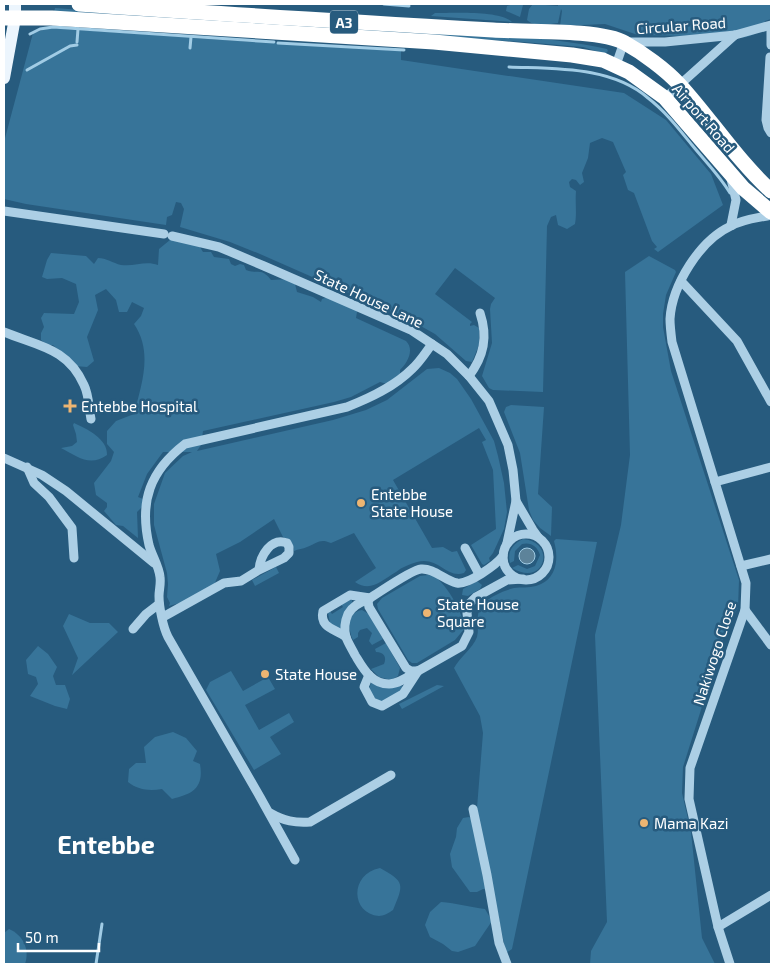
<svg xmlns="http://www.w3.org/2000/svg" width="775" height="968" font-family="'Exo 2',sans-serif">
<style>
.green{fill:#377499}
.water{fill:#5d839a;stroke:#a1cce5}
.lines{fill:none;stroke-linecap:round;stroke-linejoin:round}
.stream{stroke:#a1cce5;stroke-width:3}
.minor{stroke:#accfe5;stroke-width:9}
.major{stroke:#ecf5fd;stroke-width:12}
.highway{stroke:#fff;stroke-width:15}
.poi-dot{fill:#edb572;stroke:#275b7e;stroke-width:2}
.labels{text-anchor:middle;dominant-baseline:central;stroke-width:5;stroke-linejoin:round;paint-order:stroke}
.shield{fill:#275b7e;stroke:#beced8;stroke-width:1}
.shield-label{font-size:14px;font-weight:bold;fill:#fff}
.street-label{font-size:15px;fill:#fff;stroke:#275b7e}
.poi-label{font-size:15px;fill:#fff;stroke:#275b7e;text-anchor:start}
.town-label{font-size:25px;font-weight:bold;fill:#fff;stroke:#275b7e}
</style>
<rect width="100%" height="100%" fill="#275b7e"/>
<g class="green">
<polygon points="513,4 522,4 523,5 520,17 506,11 507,6"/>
<path d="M533,4L558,6V4H771V19L765,21C762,33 749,38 737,38L731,31L687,36L638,35L605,24L560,26L562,11L561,9L558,23C548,24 535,28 527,20L529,9Z"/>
<path d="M55,8C169,17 282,24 396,31C465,35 540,34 607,49L608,51L605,54L583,47L523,42L54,12Z"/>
<path d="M435,13C453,13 500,10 512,22L431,16Z"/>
<path d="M50,28L77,30L78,43V30L190,37V44L192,38L401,51V60L624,93L666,120L711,174L723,205L658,252L654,249L657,247L652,241L634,193L628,190L623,175L626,172L613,142L602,138L590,143L588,158L582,173L584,182L580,185L576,180L572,179L569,182L570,187L576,191C575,203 577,213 575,224L567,229L558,225L556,215L551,217L547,226L543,392L493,390L489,388L482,376L492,343L490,309L491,304L495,298L455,268L435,294L472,322L470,324V326L474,325L479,328V345L472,362L466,361L435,334L410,320L260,254L230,242L180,227L184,209L181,203L176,202L172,215L167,217L166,225L26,204L4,199V142L33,33Z"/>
<path d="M176,235L197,242L203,252H211L214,257L229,259L231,264L235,266L240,264L244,265L246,270C258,275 261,267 271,280L289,279L295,284L297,292L313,297L321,302L322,299L328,297L352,301L357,312L356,318L406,341C415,350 407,363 400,370V374L391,385L380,382L351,397L334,402L203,431L201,445L197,451L333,420L366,410L387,400L427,369L439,368L450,373L457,379L471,399L494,441L498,456L504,483L507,512L504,529L493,553L489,558L490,561L484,565L482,564L471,545L496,529L493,470L482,442L486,440L479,428L393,480L432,548L443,547L452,552L457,551L466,570L464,573C447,579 438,556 417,562C410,564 402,567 396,572C382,580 371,593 355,582L376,568L354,533L331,543C320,538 317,543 307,547C303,549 298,549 294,551C294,544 289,539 283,537L274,519L240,542L216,554L220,571L214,585L183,602L169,606L170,603L167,597L168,584L167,573L154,525V504L165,473L183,456L192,452H163L147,474L138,497L143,499V506L137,512L138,538L123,526L116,525L104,511L107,507V503L96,495L94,483L111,461L114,452L107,444V431L116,421L134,414C142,383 153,352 134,324L141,316L144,308L132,302L127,312H119L116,300L106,289L95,295L98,310L87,337L94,361L87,367L75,366L53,345H47L41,340V333L44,327L41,318L44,313L74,314L79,302L76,284L62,278L47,279L42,277L47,260L51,253L86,256L94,264L98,258C106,258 113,263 121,265C135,267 145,260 158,265L159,249Z"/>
<polygon points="649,256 675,270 676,272 666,295 663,314 663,327 671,371 739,580 738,608 727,627 683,767 682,793 691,832 702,938 715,964 590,964 591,951 607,922 595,635 621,525 630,455 625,272"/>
<polygon points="511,405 544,407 538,494 552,507 551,536 540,528 533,520 529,510 520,453 504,412 506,407"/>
<path d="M74,423C87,429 108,439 107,455C90,467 78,457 61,448L72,446L77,442L76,434L73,425Z"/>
<path d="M523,539C557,542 545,588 512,568L518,565L527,569L535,566L540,555C537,546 531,542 522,544L515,551L514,561L510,563C507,551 513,544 523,539Z"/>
<path d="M556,539L597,542L512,949L506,953L493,890L483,889L477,892H470L452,867L450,854L456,837L457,828L463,818L469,817L479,823L477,808L483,733L480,716L454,668C460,657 473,648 477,637C480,625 474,614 483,604C491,596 503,591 514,588C521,587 529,588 536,586C557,580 559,559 554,541Z"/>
<polygon points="276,567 279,573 255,586 252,580"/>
<path d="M429,572C447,584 460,607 465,628L455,640L417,663H412L408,660L378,609L377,604L382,598L420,576L428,575Z"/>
<polygon points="477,581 482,585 480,589 468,596 462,595 463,589"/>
<polygon points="349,600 352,600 352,604 341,629 338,630 330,623 328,613 330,611 332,614 343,607 340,603"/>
<path d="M362,610L369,614L383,639L372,645L369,641L372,633L367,628L360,630L358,633V637L353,640C348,629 347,612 362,610Z"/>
<polygon points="69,614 90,623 109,623 118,632 72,675 78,658 63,626"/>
<path d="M386,643L400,668L398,676L391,680L379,677L371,669L384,664C387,657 384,652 376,652L375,649Z"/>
<polygon points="38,646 48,654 57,667 53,676 56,685 65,685 70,699 67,709 55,706 30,696 38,684 36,677 28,674 26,660"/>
<polygon points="231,671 243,691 268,677 275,689 245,705 259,730 289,713 294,722 270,737 281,754 254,770 206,690 210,682"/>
<path d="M371,683L387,688L401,686L403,687C394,698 389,703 375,701L369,689Z"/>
<polygon points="437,685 444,686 402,709 399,704"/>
<path d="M173,732L186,738L197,751L193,761L200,764C204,788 193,794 172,799L162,789C149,791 138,790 128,782L129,769L136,763H146L144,747L155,737Z"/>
<path d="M380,868C405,882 404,884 393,910C389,913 383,916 379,916C351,914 349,874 380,868Z"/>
<path d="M441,902C456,903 470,907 485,909L492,921L475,946L458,952L452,951L443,944L430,937L425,925L430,912Z"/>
<path d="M9,929C23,935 30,949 25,964H4V933Z"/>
</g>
<circle class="water" cx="527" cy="556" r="8"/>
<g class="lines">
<g class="stream">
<polyline points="384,4 409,6"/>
<polyline points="30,34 40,29 53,27 274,42"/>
<polyline points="77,42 78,29"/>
<polyline points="278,43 404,50"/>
<polyline points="190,48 191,37"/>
<path d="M509,67C555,69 611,66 648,98C665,111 679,129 692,145C705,161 720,176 730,193"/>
<polyline points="27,70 70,46 77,45"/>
<polyline points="96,964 102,924"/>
</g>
<g class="minor">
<polyline points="771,45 771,26"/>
<polyline points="770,57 766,120 768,128 771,133"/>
<polyline points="616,65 624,42 665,42 735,35 771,25"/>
<polyline points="665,98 735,35"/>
<polyline points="731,179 736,200 731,225"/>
<polyline points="4,211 164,234"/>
<polyline points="172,236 219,247 264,266 411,330 447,354 469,376 489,401 508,445 513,470 516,501 507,543"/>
<polyline points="681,281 737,341 771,402"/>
<path d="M4,332C38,346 68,348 84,385C89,395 89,409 91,419"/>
<path d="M469,376C484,356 488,337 480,313"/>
<polyline points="4,458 42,475 66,491 154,563"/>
<polyline points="27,467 34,483 49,497 72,528 74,558"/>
<polyline points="715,482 771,467"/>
<polyline points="516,501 533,530 538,537"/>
<circle cx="526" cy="557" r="23"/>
<polyline points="465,548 479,574"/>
<path d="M503,556C496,565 468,585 457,583C444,580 434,568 421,569C411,570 380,592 370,598L368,602L369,607L406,668L411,671H418L462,646L469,632L467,613L469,604L476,597L507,580L523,579"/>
<polyline points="741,566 771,559"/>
<path d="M370,598C362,602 353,605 348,614C345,621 344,630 346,637C348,643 352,649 355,655C363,668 371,684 389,684C399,684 409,676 417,671"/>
<polyline points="745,610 771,645"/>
<path d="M163,617L224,583L241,581L259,570L284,558L289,553V547L287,543C271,537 260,556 259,570"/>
<polyline points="133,629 146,614 159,604"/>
<path d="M346,637C336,629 319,628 323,611L350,595L370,598"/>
<polyline points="369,675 364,687 372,702 382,706 403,694 418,671"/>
<polyline points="473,809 487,875 499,943 507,964"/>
<path d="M270,813C284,821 295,823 310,822L391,775"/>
<path d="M295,860L260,797L168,637C163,627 159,607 159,596C159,590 161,584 160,577C159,566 152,556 149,545C139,501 150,471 185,444L347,407C370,398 394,387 412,369C420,362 426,352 432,344"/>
<polyline points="718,927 771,895"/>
<path d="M730,964L718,927L689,799L690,768L745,610L746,583L672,342C671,334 670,326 670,319C672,285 700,240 731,226C743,219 758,218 771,215"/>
</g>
<polyline class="major" points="4,78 15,18 15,4"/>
<g class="highway">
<path d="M79,4C217,14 355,22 493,30C523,32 602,29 625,43C643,53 665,69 679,84C711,119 736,159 771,191"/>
<polyline points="4,18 52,18 434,42 572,55 603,60 629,72 665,98 743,188 771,212"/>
</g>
</g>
<g class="poi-dot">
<path d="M67.5 398.5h5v5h5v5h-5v5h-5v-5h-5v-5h5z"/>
<circle cx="361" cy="503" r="5"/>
<circle cx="427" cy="613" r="5"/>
<circle cx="265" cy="674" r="5"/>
<circle cx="644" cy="823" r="5"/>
</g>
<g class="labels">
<rect class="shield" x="330" y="10.5" width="28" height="23" rx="4"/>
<g class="shield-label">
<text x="344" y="22">A3</text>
</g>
<g class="street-label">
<text transform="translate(681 25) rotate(-4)">Circular Road</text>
<text transform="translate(704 118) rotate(49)">Airport Road</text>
<text transform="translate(369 298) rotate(25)">State House Lane</text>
<text transform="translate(714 653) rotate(-72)">Nakiwogo Close</text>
</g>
<g class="poi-label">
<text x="81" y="406">Entebbe Hospital</text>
<text x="371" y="494">Entebbe<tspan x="371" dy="17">State House</tspan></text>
<text x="437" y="604">State House<tspan x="437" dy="17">Square</tspan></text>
<text x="275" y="674">State House</text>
<text x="654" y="823">Mama Kazi</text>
</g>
<g class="town-label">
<text x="106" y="844">Entebbe</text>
</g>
</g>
<rect width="775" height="968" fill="none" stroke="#ffffff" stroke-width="10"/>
<path d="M18 943v8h81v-8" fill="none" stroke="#ffffff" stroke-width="2.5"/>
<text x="25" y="943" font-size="15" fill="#ffffff" stroke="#275b7e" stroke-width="4" paint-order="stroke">50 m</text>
</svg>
